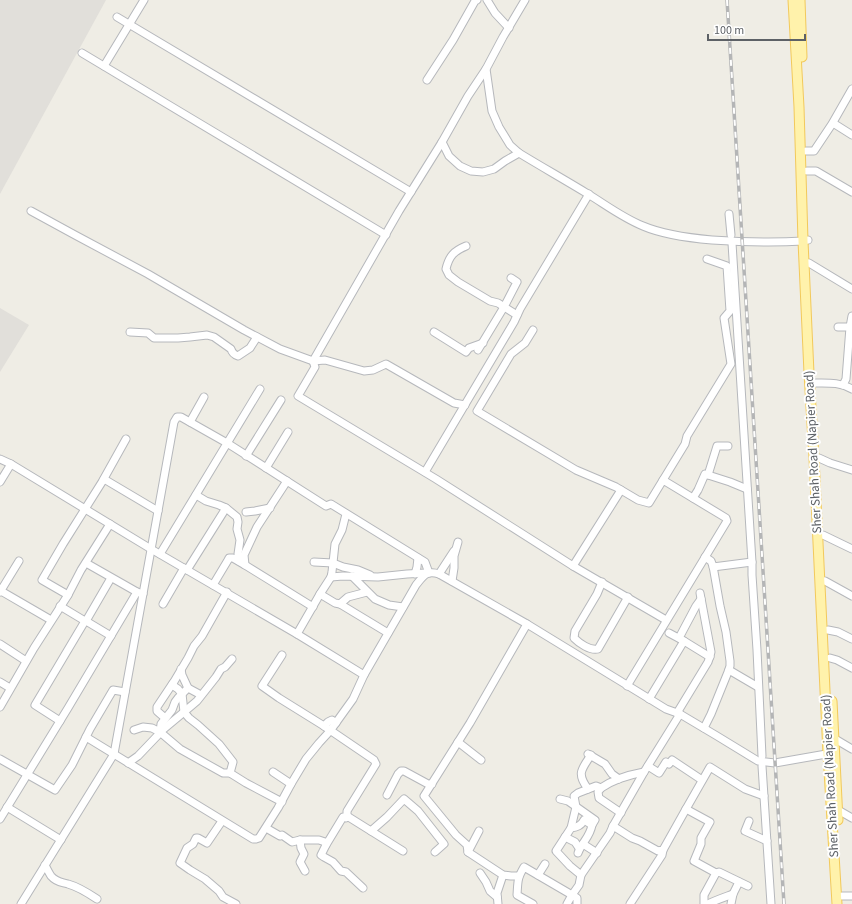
<svg xmlns="http://www.w3.org/2000/svg" width="852" height="904" font-family="'Source Sans 3',sans-serif">
<style>
.industrial{fill:#e1dfda}
.lines{fill:none;stroke-linecap:round;stroke-linejoin:round}
.minor-casing{stroke:#b6b8bc;stroke-width:9}
.major-casing{stroke:#f2c95b;stroke-width:11}
.minor{stroke:#fff;stroke-width:7}
.major{stroke:#fff2ab;stroke-width:9}
.rail-casing{stroke:#b4b5b6;stroke-width:3.5}
.rail{stroke:#fff;stroke-width:2;stroke-dasharray:6;stroke-linecap:butt}
.labels{text-anchor:middle;dominant-baseline:central;stroke-width:4;stroke-linejoin:round;paint-order:stroke}
.street-label{font-size:13px;fill:#5d6166;stroke:#fff}
</style>
<rect width="100%" height="100%" fill="#efede5"/>
<g class="industrial">
<polygon points="0,0 106,0 0,194"/>
<polygon points="0,308 29,325 0,372"/>
</g>
<g class="lines">
<g class="minor-casing">
<g id="minor">
<polyline points="487,0 495,13 509,28"/>
<path d="M525,0L503,37L486,69L492,111L499,127L510,145L519,153C542,167 565,180 588,194C606,205 623,218 643,226C664,235 689,238 712,240C742,242 772,243 803,241L808,240"/>
<polyline points="117,17 411,192"/>
<polyline points="82,53 386,235"/>
<polyline points="104,66 144,0"/>
<polyline points="486,69 468,96 442,142 449,156 460,166 471,171 483,172 494,169 505,161 519,153"/>
<polyline points="427,80 453,40 475,1 477,0"/>
<polyline points="833,123 852,135"/>
<polyline points="442,142 399,211 313,361 315,367 298,396 436,479 573,566 666,620"/>
<polyline points="806,151 814,151 832,124 852,89"/>
<polyline points="807,171 816,171 852,192"/>
<polyline points="31,211 75,235 148,274 244,330 280,349 313,361 325,360 364,371 373,370 386,364 454,403 465,405"/>
<polyline points="729,214 731,235"/>
<polyline points="732,243 752,562 752,575 757,650 762,756"/>
<path d="M466,246C454,251 449,256 446,269L449,275L458,282L490,301L498,303L517,315"/>
<polyline points="809,263 852,289"/>
<polyline points="838,327 848,327 852,329"/>
<polyline points="533,330 525,343 511,354 477,411 576,470 616,487 638,500 649,503 663,480 726,518 727,521 627,686"/>
<path d="M130,332L148,333L154,338H178L190,337L207,335L214,337L231,349C232,353 235,355 238,356L250,348L257,337"/>
<polyline points="434,332 466,352 469,348 483,343"/>
<polyline points="478,350 504,307 517,282 511,278"/>
<path d="M815,383C828,383 840,382 852,389"/>
<polyline points="843,385 846,379 850,327 852,316"/>
<polyline points="190,422 204,397"/>
<polyline points="246,456 281,400"/>
<polyline points="819,458 830,463 852,470"/>
<polyline points="0,459 11,464 151,549 297,634 364,675"/>
<polyline points="266,468 288,432"/>
<polyline points="425,472 514,322 520,309 589,194"/>
<polyline points="708,475 717,446 728,446"/>
<polyline points="104,479 158,511"/>
<polyline points="663,480 685,444 687,436 731,364 724,318 730,311 727,266 707,259"/>
<polyline points="0,482 11,464"/>
<polyline points="196,495 206,501 219,505 226,508 237,517 238,522 237,529 240,540 238,554 239,561"/>
<polyline points="693,498 698,490 705,474 730,482 747,489"/>
<polyline points="246,512 255,511 270,508"/>
<polyline points="346,514 342,530 335,544 332,572 331,577 320,594 335,603 340,604 388,633"/>
<polyline points="823,535 852,549"/>
<polyline points="160,554 260,389"/>
<polyline points="314,562 333,563 343,567 358,570 370,575"/>
<polyline points="86,563 137,592"/>
<polyline points="245,565 244,555 257,527 287,481"/>
<polyline points="573,566 621,490"/>
<polyline points="713,567 752,562"/>
<polyline points="187,570 226,508"/>
<polyline points="415,574 417,567 418,558"/>
<polyline points="439,574 454,551"/>
<polyline points="352,576 375,599 389,605 403,607"/>
<polyline points="331,577 343,576 378,577 407,574 426,573"/>
<polyline points="452,581 454,568 454,556 458,542"/>
<polyline points="825,581 852,596"/>
<path d="M602,582L597,594L575,631L574,638C579,643 590,651 598,649L628,597"/>
<polyline points="213,585 228,560 229,558 233,558 245,565 313,607"/>
<polyline points="1,591 51,620"/>
<polyline points="0,592 19,561"/>
<polyline points="227,592 202,636 194,646 188,658 172,685 178,689 182,694 184,712 189,718 198,725 219,744 233,762 230,773"/>
<polyline points="68,595 81,570 110,524"/>
<polyline points="163,604 184,568"/>
<polyline points="340,604 348,597 367,592"/>
<polyline points="60,606 85,621"/>
<polyline points="86,621 111,636"/>
<polyline points="828,630 838,632 852,639"/>
<polyline points="669,633 684,641 710,657"/>
<polyline points="297,634 320,594"/>
<polyline points="679,638 696,606 701,599"/>
<polyline points="0,644 26,661"/>
<polyline points="282,655 262,686 279,698 324,726 374,760 376,764 347,811 347,815 346,818 343,817 326,845"/>
<polyline points="830,658 837,660 852,668"/>
<polyline points="181,669 182,675 188,688 201,695"/>
<polyline points="729,670 758,687"/>
<polyline points="0,682 10,688"/>
<polyline points="649,699 684,641"/>
<polyline points="0,707 34,648 68,595 42,580 63,544 102,482 126,439"/>
<polyline points="677,713 708,662 710,656 711,652 700,593"/>
<polyline points="680,714 644,772 613,826 632,838 640,841 658,851 663,850 686,809 710,822 701,838 701,844 694,861 716,873"/>
<polyline points="165,718 157,711 157,707 173,683"/>
<polyline points="60,721 35,705 85,621 86,621 111,578"/>
<polyline points="324,726 328,722 332,720 336,723"/>
<polyline points="704,728 711,714 728,672 730,666 730,661 726,632 720,606 713,566 711,561 705,557"/>
<polyline points="134,730 143,727 152,728 160,732 180,749 223,773 230,773 246,783 282,802"/>
<polyline points="160,732 161,724 172,710 175,702 178,698 188,688"/>
<polyline points="86,737 90,729 113,690 125,692"/>
<polyline points="835,739 852,749"/>
<polyline points="458,742 481,760"/>
<polyline points="588,754 605,764 612,774 619,779"/>
<path d="M0,759L55,790L72,765L86,737L253,839H256L259,838L278,808L291,784L306,759L319,743L330,731L353,699L364,675L416,585C424,575 427,570 439,574L527,624L666,709L680,714L717,736L758,761L775,763L832,753"/>
<polyline points="128,763 138,756 159,734 160,732 184,712 197,701 216,677 221,669 225,667 232,659"/>
<polyline points="648,766 659,773 666,762 669,764 672,760 702,780"/>
<polyline points="762,766 771,904"/>
<polyline points="273,772 291,784"/>
<path d="M601,788C614,779 628,775 644,772"/>
<path d="M588,789C576,773 582,769 591,755"/>
<polyline points="387,795 398,774 401,771 404,771 428,784 432,784"/>
<path d="M560,799L568,801L595,820L592,825L584,820C581,826 577,827 571,828L556,851L570,866L581,875L579,885L572,895"/>
<polyline points="7,807 61,840"/>
<polyline points="686,809 710,767 745,789 764,796"/>
<polyline points="838,810 852,818"/>
<polyline points="347,816 403,851"/>
<polyline points="0,819 68,708 137,592 143,594"/>
<polyline points="222,821 207,843 198,838 196,838 193,844 187,848 180,863 190,870 205,879 219,891 223,897 236,904"/>
<polyline points="749,821 745,831 767,841"/>
<polyline points="266,828 280,836 282,835 292,842 300,840 319,840 325,842 326,845 321,855 324,857 333,862 341,871 346,872 363,888"/>
<polyline points="571,828 576,807 574,796 578,793 596,786 601,788 598,792 599,798 621,813"/>
<polyline points="371,831 387,817 404,799 418,811 444,844 435,852"/>
<polyline points="565,837 575,842 579,848"/>
<polyline points="300,840 301,848 304,854 300,862 305,871"/>
<polyline points="583,844 597,853"/>
<polyline points="468,852 479,831"/>
<path d="M578,853C582,842 590,837 592,825"/>
<path d="M45,865C47,869 49,873 51,876C57,883 62,882 68,884C79,887 88,893 97,899"/>
<polyline points="480,873 486,882 490,891 497,897"/>
<polyline points="538,875 545,864"/>
<polyline points="581,875 610,833 613,826"/>
<polyline points="519,876 511,876 503,875 468,852 467,845 456,835 424,796 470,723 527,624"/>
<polyline points="842,896 852,896"/>
<polyline points="21,904 114,754 158,511 174,422 177,417 181,417 227,443 326,506 331,504 425,562 429,573"/>
<polyline points="498,904 497,893 503,875"/>
<path d="M533,904L517,895C518,881 517,879 524,867L572,895"/>
<polyline points="567,904 572,895 577,898 577,904"/>
<polyline points="630,904 662,855 663,850"/>
<polyline points="704,904 704,895 716,873 719,872 748,886"/>
<path d="M708,904C716,900 725,897 733,894"/>
<polyline points="731,904 733,894 739,882"/>
</g>
</g>
<g class="major-casing">
<g id="major">
<polyline points="793,0 799,107 803,241 809,373 814,458 828,754 837,904"/>
<polyline points="800,0 802,57"/>
<polyline points="832,701 838,820"/>
</g>
</g>
<use href="#minor" class="minor"/>
<use href="#major" class="major"/>
<g class="rail-casing">
<polyline id="rail" points="727,0 784,904"/>
</g>
<use href="#rail" class="rail"/>
</g>
<g class="labels">
<g class="street-label">
<text transform="translate(813 452) rotate(-93)">Sher Shah Road (Napier Road)</text>
<text transform="translate(830 776) rotate(-93)">Sher Shah Road (Napier Road)</text>
</g>
</g>
<path d="M708 34v6h97v-6" fill="none" stroke="#5d6166" stroke-width="2"/>
<text x="714" y="34" font-size="12" fill="#5d6166" stroke="#ffffff" stroke-width="3" paint-order="stroke">100 m</text>
</svg>
